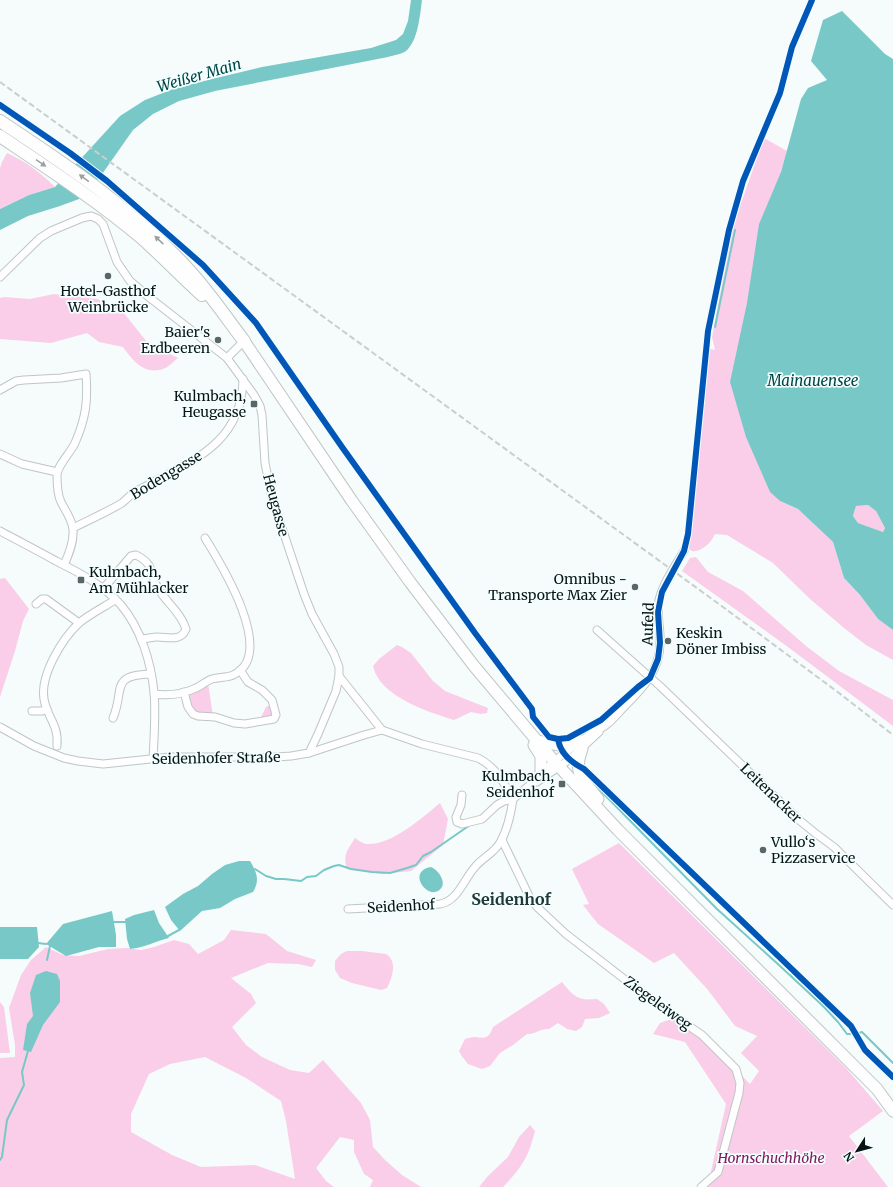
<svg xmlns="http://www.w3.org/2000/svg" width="893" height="1187" font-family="Merriweather,serif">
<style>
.green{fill:#facee9;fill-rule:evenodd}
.water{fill:#79c8c8;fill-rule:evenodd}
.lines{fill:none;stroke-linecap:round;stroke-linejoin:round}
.stream{stroke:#79c8c8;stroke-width:2}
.street-casing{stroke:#bec6c6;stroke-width:9}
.primary-casing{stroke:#bec6c6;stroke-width:13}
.highway-casing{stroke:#bec6c6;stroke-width:14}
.street{stroke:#fefefe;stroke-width:7}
.primary{stroke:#fefefe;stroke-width:11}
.highway{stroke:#fefefe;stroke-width:12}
.rail{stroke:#cccece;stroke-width:2;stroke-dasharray:6 3;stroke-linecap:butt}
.cycleway-casing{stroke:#f3fefe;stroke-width:8}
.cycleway{stroke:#0057b8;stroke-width:6}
.oneway{fill:#9ca0a0}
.poi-dot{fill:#5c6565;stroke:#f3fefe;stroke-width:1.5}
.labels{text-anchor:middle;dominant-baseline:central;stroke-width:3.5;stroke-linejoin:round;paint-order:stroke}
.poi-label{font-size:14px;fill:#091414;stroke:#f3fefe;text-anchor:end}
.street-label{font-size:14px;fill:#091414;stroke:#f3fefe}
.park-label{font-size:14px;font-style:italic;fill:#80195f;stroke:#f3fefe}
.water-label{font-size:15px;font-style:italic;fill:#004647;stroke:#f3fefe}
.quarter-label{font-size:16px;font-weight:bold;fill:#1f3737;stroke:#f3fefe}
</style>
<rect width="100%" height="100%" fill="#f6fbfb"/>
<g class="green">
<path d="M764,138L787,151L781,172L780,501L798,509L833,542L844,578L860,595L878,619L893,630V660L866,645L844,628L809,598L773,563L727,535L715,534C713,537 712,540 710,542C705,548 690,558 688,545C688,540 690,534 691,529L706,381L707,350L711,349L715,350L712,337L733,226Z"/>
<path d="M7,153C25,161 41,173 55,187L29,195L0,209V168L2,162Z"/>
<path d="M54,294L97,299L119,307L147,342L178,358C174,361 168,368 163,369C144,375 133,361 123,347L99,342L87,333L51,343L0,339V298L4,297L30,299Z"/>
<polygon points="868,505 876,511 885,528 883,532 858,523 853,516 856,506"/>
<polygon points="696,557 708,572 743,591 806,646 839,671 893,700 893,726 788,647 682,571 690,558"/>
<polygon points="5,578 29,609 23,621 15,651 0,697 0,579"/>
<path d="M397,645L402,647L411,653L433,681L445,691L488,708L487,713L481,714L471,712L454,720C428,712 379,696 373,666L379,659Z"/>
<polygon points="208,683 213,716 193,712 188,697 190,694"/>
<polygon points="271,705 276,715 264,720 261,717 266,707"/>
<path d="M440,803L448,819L443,845L411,871L382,874L347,869C343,854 347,851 355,838C358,840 362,843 366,844C391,846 422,818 440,803Z"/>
<polygon points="619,843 846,1068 883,1111 849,1136 888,1187 697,1187 710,1176 726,1104 685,1042 653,1034 660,1023 677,1017 702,1035 750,1084 759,1071 741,1053 757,1036 735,1026 708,990 674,953 654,963 598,924 583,905 589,904 572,869"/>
<path d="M231,930L266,934L287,951L316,960L312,967L298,964L268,963L231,978L251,994L256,1003L232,1027L246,1045L262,1057L290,1070L309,1073L323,1060L361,1103L370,1120L373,1147L385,1160L402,1175L421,1187H370L373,1180L364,1174L354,1152V1140L340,1137L316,1168L326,1181L334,1187H0V1058L15,1057V1045L9,1008L21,975L31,960L46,947L63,955L79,956L108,949L126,948L141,950L154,947L174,940L189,944L198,954L224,940ZM205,1057L246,1078L281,1101L286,1121L295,1179L255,1165L201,1167L172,1155L131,1132V1114L149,1074L170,1064Z"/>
<path d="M347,951H362L386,954C398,961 392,978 387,988L381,990L352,983L340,978L335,970V961L341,954Z"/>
<path d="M562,982C574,997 578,1001 597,999L604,1004L610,1013L599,1018L585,1019L582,1027L576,1031L567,1029L558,1023L549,1029C541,1028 536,1034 527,1034L513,1045L500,1053L490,1066L482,1069L468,1064L461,1055L459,1051L465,1039C468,1038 472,1037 475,1037C486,1039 489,1038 493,1027Z"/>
<polygon points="0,1002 4,1007 10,1053 0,1053"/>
<path d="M530,1125L535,1131C528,1158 522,1167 503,1187H479L488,1176L508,1157L519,1137Z"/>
</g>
<g class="water">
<path d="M411,0H422C420,15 418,41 406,51C402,54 394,55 388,57L215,91L179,101L153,114L133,130L100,177L79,199L60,206L28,216L0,230V209L29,195L55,187L120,116L145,100L173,89L212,79L262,67L371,48L396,40L403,34L408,21Z"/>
<path d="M842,11L885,54L893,59V630L878,619L860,595L844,578L833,542L798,509L780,501L770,492L746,437L730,382L747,303L759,224L781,172L801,99L808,88L827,80L811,61L823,20ZM868,505L876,511L885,528L883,532L858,523L853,516L856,506Z"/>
<path d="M239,861H250C257,873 260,880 253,892L235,899L220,908L202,911L180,931L171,920L165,907L183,894L198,886L212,874L225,865Z"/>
<path d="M431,867C439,870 449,885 438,891C426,898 407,871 431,867Z"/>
<path d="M154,910L159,923L169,938C156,941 144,948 130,949L127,939L125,919L134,915Z"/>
<polygon points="112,911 116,935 116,947 99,947 66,956 46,944 63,924"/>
<polygon points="0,927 37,927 39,947 28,959 0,959"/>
<polygon points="46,971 57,974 60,981 60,1002 43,1025 31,1052 23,1050 27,1024 33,1016 30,993 36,975"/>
</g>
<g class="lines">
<g class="stream">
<polyline points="715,327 735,230"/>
<polyline points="591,781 717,909 780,966 823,1006 838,1022 847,1034 850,1034"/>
<polyline points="255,869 266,876 276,879 284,879 301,881 307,877 316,876 324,870 334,866 339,865 351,869 372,872 390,873 407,868 416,865 423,856 431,852 470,825"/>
<polyline points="113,922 126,922"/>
<polyline points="168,936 179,930"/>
<polyline points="38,943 46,944"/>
<polyline points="47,960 50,946"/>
<polyline points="859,1033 862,1032 893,1063"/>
<polyline points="0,1160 2,1157 7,1120 24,1085 22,1072 28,1051"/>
</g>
<g class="street-casing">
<g id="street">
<polyline points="0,277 40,238 51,231 82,218 91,216 98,219 103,224 117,262 130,281 150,298 227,358 254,395 260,406 262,415 265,463 272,498 304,594 312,614 334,654 339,667 339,676 336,691 318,734 309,753 291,756 261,758 236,757 170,757 103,764 78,761 64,758 34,746 0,727"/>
<polyline points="227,358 244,341"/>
<path d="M0,390L16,381L24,380L61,378L86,374C88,401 86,418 75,443C71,452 57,466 57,475C57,484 57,494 61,502C65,510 73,521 73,530C74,542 69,554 64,565"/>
<polyline points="0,454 22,464 57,472"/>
<path d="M73,528C89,520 107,512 122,503C127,499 131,494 137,491C186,463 242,447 243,379"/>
<path d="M0,531C19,541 38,551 56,561C80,573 103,585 121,605C141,629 151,662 154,692C156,713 154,738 153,759"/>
<path d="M103,589L131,556L136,555C155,564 150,575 159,590C168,604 181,613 186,629C181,642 168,637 157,637C152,637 146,639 141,639"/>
<polyline points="36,604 42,599 46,599 79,623"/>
<polyline points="597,630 661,687 799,820 815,833 834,847 893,905"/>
<path d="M339,676L382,730L422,744L478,758C496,767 504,783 513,799L504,801L497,805L482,819L462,824L457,822L456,817L461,805L462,795"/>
<polyline points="184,692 188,707 193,714 198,716 215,717 234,723 245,724 274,719 276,715 272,700 262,690 248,682 240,670"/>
<path d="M154,694C168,696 183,694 196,688C201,686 206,681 212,679C219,677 229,678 235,674C276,652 221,564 205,538"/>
<polyline points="32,711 42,711 47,709"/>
<path d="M113,718C125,690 109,675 151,674"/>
<path d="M57,746C59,724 47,718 44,699C40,675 62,639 79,623C90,614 104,607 115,600"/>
<polyline points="309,753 364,735 382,730"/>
<polyline points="537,782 570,759 599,732"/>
<polyline points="502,840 530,898 537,907 566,934 654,1002 702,1035 736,1069 740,1083 739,1093 718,1172 701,1187"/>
<path d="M348,909L440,904C458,901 464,879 475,867C483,857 495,853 501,841C508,828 511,813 513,799L531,784L554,761L596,730C607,728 616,715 624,707C642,689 660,671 660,643C661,629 656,614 659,600C663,583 675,566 684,551"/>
</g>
</g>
<g class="primary-casing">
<g id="primary">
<polyline points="244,341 352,501 410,582 474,666 554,761 618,830 877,1089 893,1111"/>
<polyline points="537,741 559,745 582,741"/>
<polyline points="534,745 541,756 541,773"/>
<path d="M582,749C572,774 584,780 598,799"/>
</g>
</g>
<g class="highway-casing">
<g id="highway">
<path d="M0,121C66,165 132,208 186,267C207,289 225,316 244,341"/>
<path d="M0,136C49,169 98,201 143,239C163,257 182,277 202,295"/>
</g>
</g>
<use href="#street" class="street"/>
<use href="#primary" class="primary"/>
<use href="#highway" class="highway"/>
<polyline class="rail" points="0,82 723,607 839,693 893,735"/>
<g class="cycleway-casing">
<g id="cycleway">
<polyline points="0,105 70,153 107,181 203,265 256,323 342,447 475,633 532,709 533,717 549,737 558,739 568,738 601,720 638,687 650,678 658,659 660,643 658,612 662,592 684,551 688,534 708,331 729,230 743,181 780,93 792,47 812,0"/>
<path d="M558,739C560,753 572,763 584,769L851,1026L865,1050L893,1077"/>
</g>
</g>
<use href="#cycleway" class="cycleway"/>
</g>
<defs><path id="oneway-solid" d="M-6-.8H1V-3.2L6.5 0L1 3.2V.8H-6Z"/></defs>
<g class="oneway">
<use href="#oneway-solid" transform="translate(41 163) rotate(34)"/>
<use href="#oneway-solid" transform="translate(84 178) rotate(-144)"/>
<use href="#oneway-solid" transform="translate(159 240) rotate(-137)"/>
</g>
<g class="poi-dot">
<circle cx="108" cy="276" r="4"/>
<circle cx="218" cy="340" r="4"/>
<rect x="250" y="400" width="8" height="8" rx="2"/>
<rect x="77" y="576" width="8" height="8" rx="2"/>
<circle cx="635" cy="587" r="4"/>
<circle cx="668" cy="641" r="4"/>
<rect x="558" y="780" width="8" height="8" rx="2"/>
<circle cx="763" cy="850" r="4"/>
</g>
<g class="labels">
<g class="poi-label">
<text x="108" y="291" text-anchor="middle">Hotel-Gasthof<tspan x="108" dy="16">Weinbrücke</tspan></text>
<text x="210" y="332">Baier's<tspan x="210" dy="16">Erdbeeren</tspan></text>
<text x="246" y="396">Kulmbach,<tspan x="246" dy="16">Heugasse</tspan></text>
<text x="89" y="572" text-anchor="start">Kulmbach,<tspan x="89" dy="16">Am Mühlacker</tspan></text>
<text x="627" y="579">Omnibus -<tspan x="627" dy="16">Transporte Max Zier</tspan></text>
<text x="676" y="633" text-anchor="start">Keskin<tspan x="676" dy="16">Döner Imbiss</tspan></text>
<text x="554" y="776">Kulmbach,<tspan x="554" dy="16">Seidenhof</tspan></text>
<text x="771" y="842" text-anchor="start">Vullo‘s<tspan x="771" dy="16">Pizzaservice</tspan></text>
</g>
<g class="street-label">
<text transform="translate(166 475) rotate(-31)">Bodengasse</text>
<text transform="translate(276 505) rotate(75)">Heugasse</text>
<text transform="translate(648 624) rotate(-88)">Aufeld</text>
<text transform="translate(216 758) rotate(-1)">Seidenhofer Straße</text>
<text transform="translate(771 793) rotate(44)">Leitenacker</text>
<text transform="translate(401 906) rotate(-3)">Seidenhof</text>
<text transform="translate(658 1003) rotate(36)">Ziegeleiweg</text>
</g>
<g class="park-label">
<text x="771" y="1158">Hornschuchhöhe</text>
</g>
<g class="water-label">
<text transform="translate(199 75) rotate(-16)">Weißer Main</text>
<text x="813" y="380">Mainauensee</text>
</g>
<g class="quarter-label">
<text x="511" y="899">Seidenhof</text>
</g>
</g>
<g transform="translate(857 1151) rotate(234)" stroke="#f3fefe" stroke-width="3" paint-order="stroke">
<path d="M0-3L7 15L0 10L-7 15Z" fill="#091414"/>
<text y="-6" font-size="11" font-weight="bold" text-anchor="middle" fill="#091414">N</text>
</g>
</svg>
